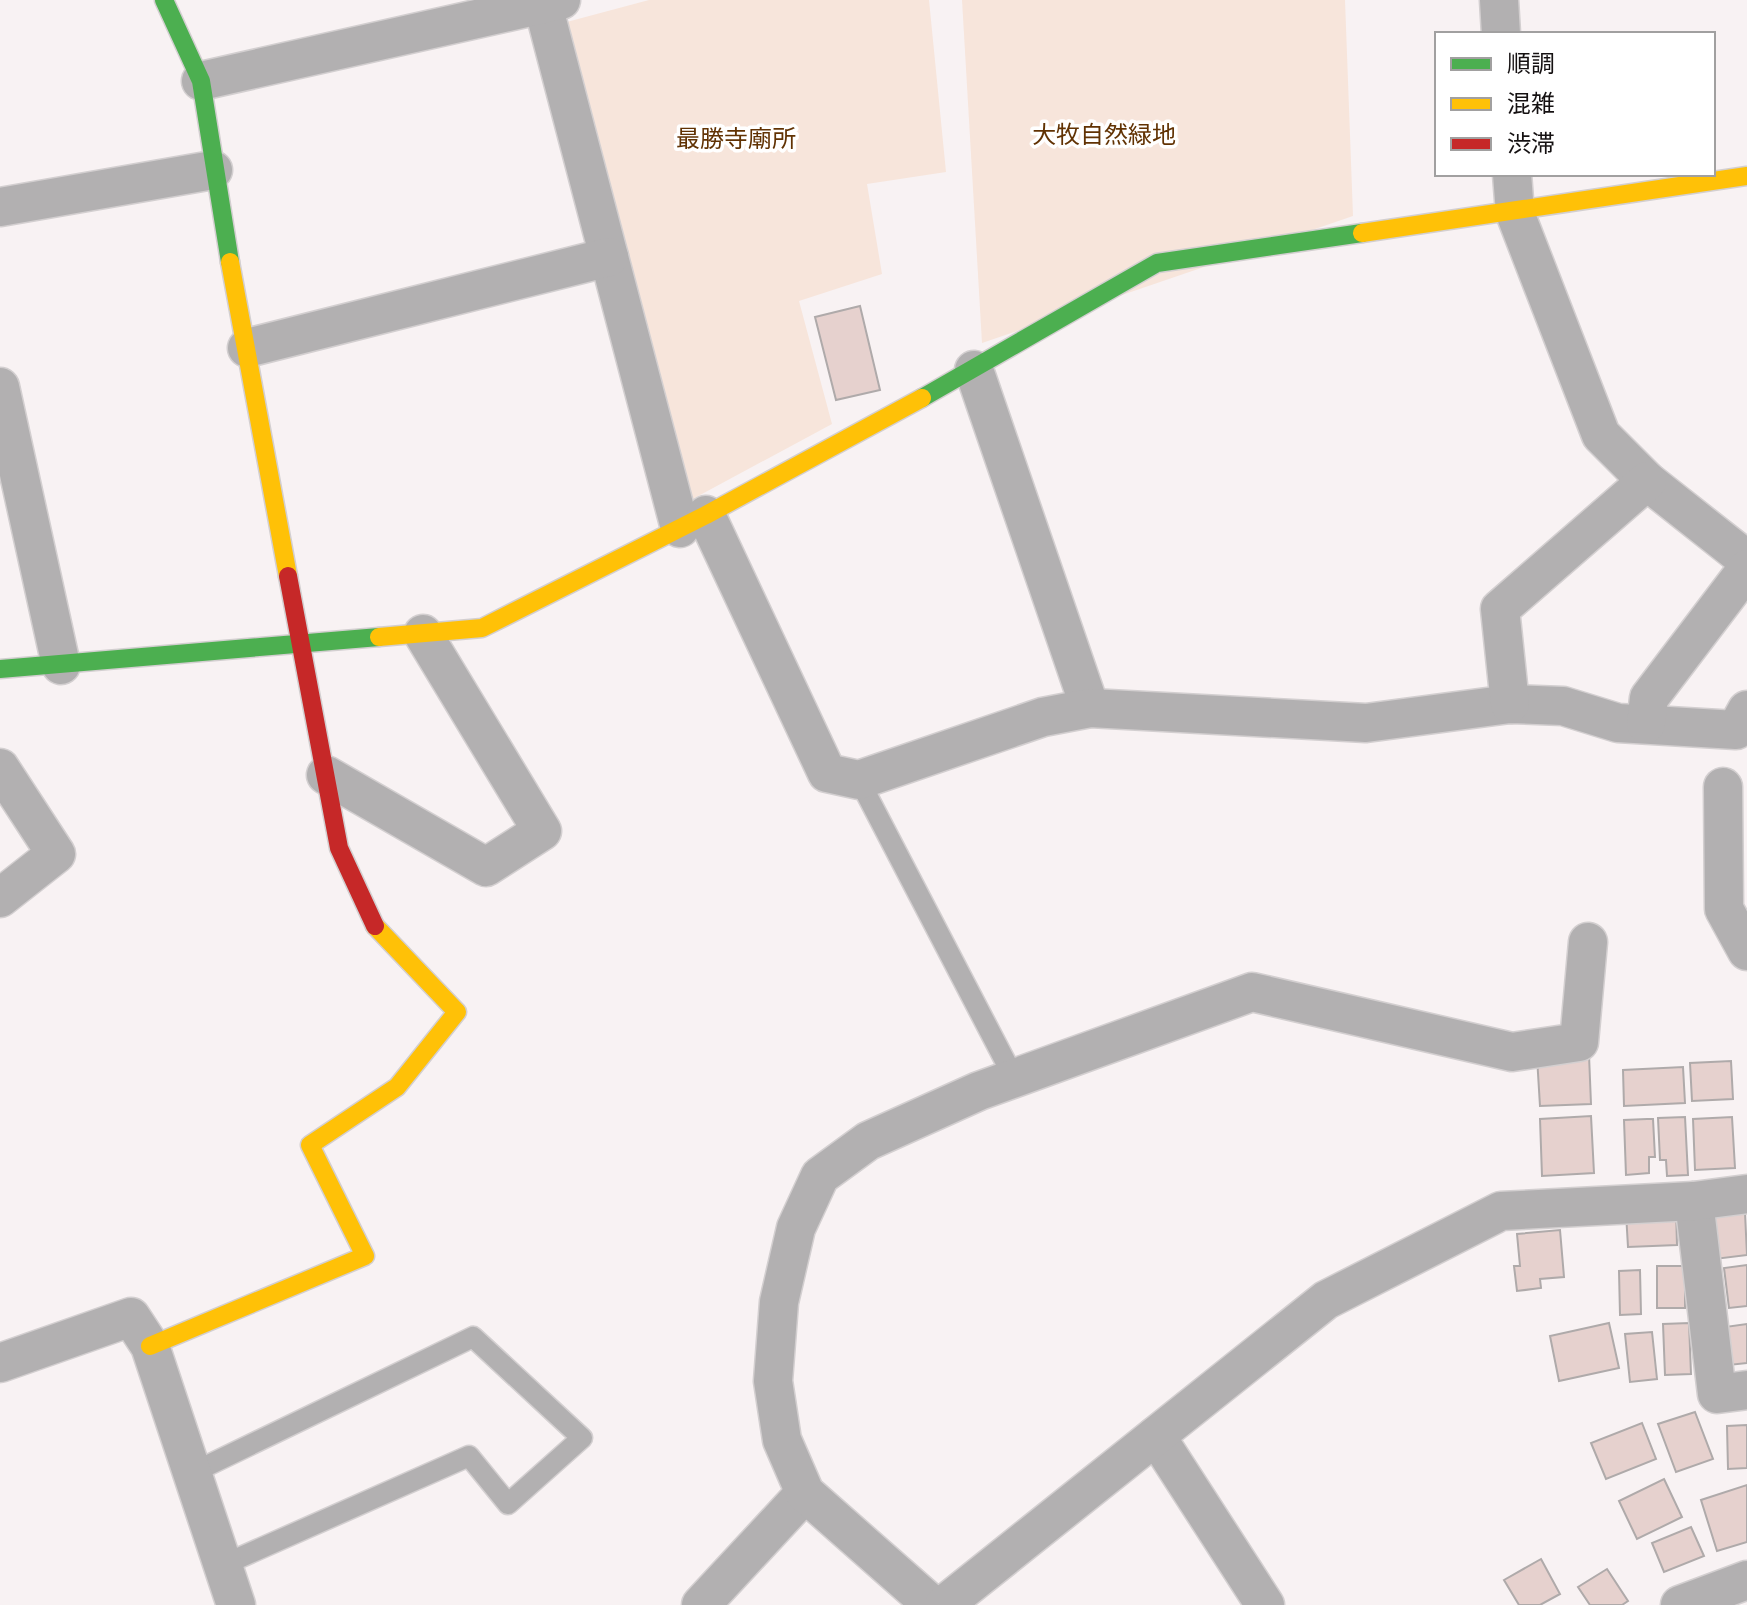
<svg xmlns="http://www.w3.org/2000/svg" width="1747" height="1605" font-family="Inter,'Noto Sans JP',sans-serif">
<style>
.green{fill:#f7e5db}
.building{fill:#e6d1ce;stroke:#afaaaa;stroke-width:2}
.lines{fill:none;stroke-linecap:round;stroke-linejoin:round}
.lane-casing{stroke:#d3cfd0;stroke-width:23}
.street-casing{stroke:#d3cfd0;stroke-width:41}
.fast-casing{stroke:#d3cfd0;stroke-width:21}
.slow-casing{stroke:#d3cfd0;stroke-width:21}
.jam-casing{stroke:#d3cfd0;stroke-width:21}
.lane{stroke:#b2b0b1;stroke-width:20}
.street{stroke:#b2b0b1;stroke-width:38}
.fast{stroke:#4caf50;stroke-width:18}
.slow{stroke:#ffc107;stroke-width:18}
.jam{stroke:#c62828;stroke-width:18}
.labels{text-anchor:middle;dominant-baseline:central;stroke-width:7;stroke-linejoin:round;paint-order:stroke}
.park-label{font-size:24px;fill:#613203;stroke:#fff}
</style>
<rect width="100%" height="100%" fill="#f8f2f3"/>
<g class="green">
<polygon points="649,0 929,0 946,172 867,184 882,274 799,301 832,424 689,501 563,23"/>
<polygon points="962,0 1345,0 1353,216 982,343"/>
</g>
<g class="building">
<polygon points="860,306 880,390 836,400 815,317"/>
<polygon points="1589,1055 1591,1104 1540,1106 1537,1057"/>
<polygon points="1731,1061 1733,1099 1692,1101 1690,1063"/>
<polygon points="1683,1067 1685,1103 1624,1106 1623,1070"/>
<polygon points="1591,1116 1594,1173 1542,1176 1540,1119"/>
<polygon points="1685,1117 1688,1175 1667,1176 1666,1160 1660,1160 1658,1118"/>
<polygon points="1732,1117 1735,1168 1695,1170 1693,1119"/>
<polygon points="1647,1119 1653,1119 1655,1157 1649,1157 1649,1173 1626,1175 1624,1120"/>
<polygon points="1676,1210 1677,1245 1628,1247 1626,1213"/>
<polygon points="1745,1213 1747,1255 1715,1259 1711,1217"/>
<polygon points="1560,1230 1564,1277 1540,1279 1541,1288 1517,1291 1514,1266 1520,1266 1517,1234"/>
<polygon points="1747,1265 1747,1306 1729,1308 1724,1268"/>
<rect x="1657" y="1266" width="28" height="42"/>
<polygon points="1640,1270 1641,1314 1620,1315 1619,1271"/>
<polygon points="1609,1323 1619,1368 1559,1381 1550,1336"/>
<polygon points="1689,1323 1691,1374 1665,1375 1663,1324"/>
<polygon points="1747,1324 1747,1363 1729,1365 1725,1327"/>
<polygon points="1652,1332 1657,1379 1630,1382 1625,1334"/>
<polygon points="1695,1412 1713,1459 1676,1472 1658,1424"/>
<polygon points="1642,1423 1656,1459 1606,1479 1591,1443"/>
<polygon points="1747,1425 1747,1468 1728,1469 1727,1426"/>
<polygon points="1664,1479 1682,1517 1637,1539 1619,1501"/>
<polygon points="1747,1485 1747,1542 1717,1551 1701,1500"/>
<polygon points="1691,1527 1704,1556 1664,1572 1652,1543"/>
<polygon points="1541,1559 1560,1594 1540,1605 1519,1605 1504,1580"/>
<polygon points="1607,1569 1628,1601 1622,1605 1590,1605 1578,1587"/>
</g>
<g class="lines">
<g class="lane-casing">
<g id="lane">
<polyline points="859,780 1014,1078"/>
<polyline points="192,1473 473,1337 582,1438 508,1504 469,1456 223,1565"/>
</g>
</g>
<g class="street-casing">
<g id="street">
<polyline points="1499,0 1501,34"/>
<polyline points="543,5 680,528"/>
<polyline points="201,81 561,0"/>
<polyline points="1512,174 1515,213 1601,435 1647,481 1747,560"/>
<polyline points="0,207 213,170"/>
<polyline points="247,348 609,257"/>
<polyline points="974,370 1090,708"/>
<polyline points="0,387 61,665"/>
<polyline points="706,515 827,773 859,780 1043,717 1090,708 1366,723 1510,704 1563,706 1618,723 1736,730 1747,710"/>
<polyline points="1510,704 1500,609 1647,481"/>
<polyline points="1646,724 1649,698 1747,569"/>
<polyline points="0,768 56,854 0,898"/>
<polyline points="326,775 486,867 542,831 423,634"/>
<polyline points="1723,787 1724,909 1747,951"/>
<polyline points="1694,1201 1717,1394 1747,1390"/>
<polyline points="0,1363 131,1317 150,1346 236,1605"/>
<polyline points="1156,1436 1265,1605"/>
<polyline points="701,1605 805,1493"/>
<polyline points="932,1605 805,1493 782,1440 773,1381 779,1302 796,1228 820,1176 868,1141 979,1091 1252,992 1512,1052 1579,1042 1588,942"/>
<polyline points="944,1605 1326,1300 1501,1211 1694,1201 1747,1194"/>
<polyline points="1680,1605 1747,1580"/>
</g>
</g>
<g class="fast-casing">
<g id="fast">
<polyline points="164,0 201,81 230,262"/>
<polyline points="922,398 1157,263 1362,233"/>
<polyline points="0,669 379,637"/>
</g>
</g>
<g class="slow-casing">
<g id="slow">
<polyline points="1362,233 1747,176"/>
<polyline points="230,262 288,576"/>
<polyline points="379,637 482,628 706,515 922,398"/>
<polyline points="150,1346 365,1256 310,1145 397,1087 457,1012 375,926"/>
</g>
</g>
<g class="jam-casing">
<polyline id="jam" points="288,576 339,848 375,926"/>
</g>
<use href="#lane" class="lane"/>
<use href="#street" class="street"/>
<use href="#fast" class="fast"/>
<use href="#slow" class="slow"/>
<use href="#jam" class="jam"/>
</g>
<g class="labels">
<g class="park-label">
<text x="1104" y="134">大牧自然緑地</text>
<text x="736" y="138">最勝寺廟所</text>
</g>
</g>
<rect x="1435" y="32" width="280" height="144" fill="#ffffff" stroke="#a1a0a0" stroke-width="2"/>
<rect x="1451" y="58" width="40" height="12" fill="#4caf50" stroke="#a1a0a0" stroke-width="2"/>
<text x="1507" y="72" font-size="24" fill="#151112">順調</text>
<rect x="1451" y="98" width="40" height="12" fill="#ffc107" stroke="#a1a0a0" stroke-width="2"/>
<text x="1507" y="112" font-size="24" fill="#151112">混雑</text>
<rect x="1451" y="138" width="40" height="12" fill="#c62828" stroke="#a1a0a0" stroke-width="2"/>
<text x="1507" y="152" font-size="24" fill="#151112">渋滞</text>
</svg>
